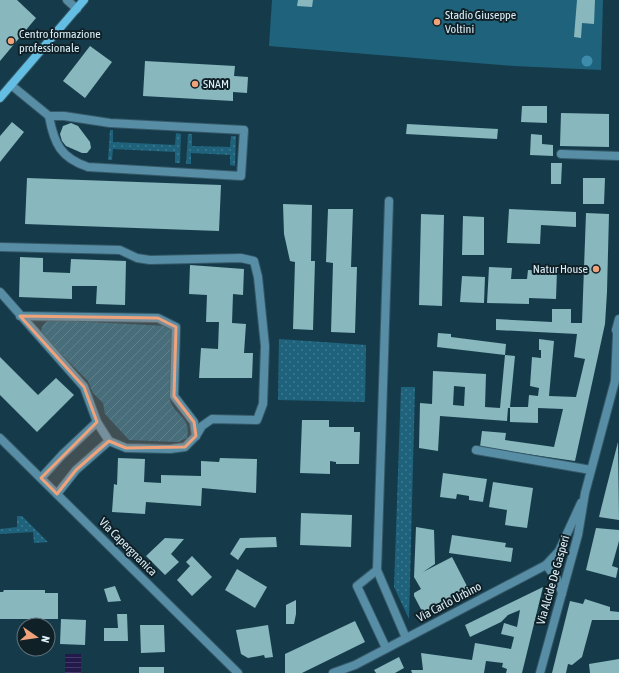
<svg xmlns="http://www.w3.org/2000/svg" width="619" height="673" font-family="'Asap Condensed',sans-serif">
<style>
.grass{fill:url(#grass-dots)}
.park{fill:#1f627c}
.garden{fill:url(#garden-furrows)}
.water{fill:url(#water-rules)}
.building{fill:#88b7bd;fill-rule:evenodd}
.lines{fill:none;stroke-linecap:round;stroke-linejoin:round}
.service-casing{stroke:#355867;stroke-width:10}
.minor-casing{stroke:#355867;stroke-width:10}
.tertiary-casing{stroke:#355867;stroke-width:10}
.secondary-casing{stroke:#355867;stroke-width:10}
.service{stroke:#578da5;stroke-width:8}
.minor{stroke:#578da5;stroke-width:8}
.tertiary{stroke:#578da5;stroke-width:8}
.secondary{stroke:#64bee3;stroke-width:8}
.tree{fill:#3e8cac}
.marked{fill:#f0a27a;fill-opacity:0.2;stroke:#f0a27a;stroke-width:3;stroke-linejoin:round}
.poi-dot{fill:#f0a27a;stroke:#102027;stroke-width:1.5}
.labels{text-anchor:middle;dominant-baseline:central;stroke-width:4;stroke-linejoin:round;paint-order:stroke}
.poi-label{font-size:12px;fill:#dbeff9;stroke:#102027;text-anchor:start}
.street-label{font-size:12px;fill:#dbeff9;stroke:#102027}
</style>
<defs>
<pattern id="grass-dots" width="8" height="8" patternUnits="userSpaceOnUse"><rect width="8" height="8" fill="#1f627c"/><path d="M2 2h.1M6 6h.1" fill="none" stroke="#3f798f" stroke-width="1.8" stroke-linecap="round"/></pattern>
<pattern id="garden-furrows" width="10" height="10" patternUnits="userSpaceOnUse"><rect width="10" height="10" fill="#1f627c"/><path d="M-1 1l2-2M0 10L10 0M9 11l2-2" fill="none" stroke="#3f798f"/></pattern>
<pattern id="water-rules" width="6" height="5" patternUnits="userSpaceOnUse"><rect width="6" height="5" fill="#23194b"/><path d="M0 2.5h6" fill="none" stroke="#423b66"/></pattern>
</defs>
<rect width="100%" height="100%" fill="#153b4b"/>
<g class="grass">
<polygon points="110,130 113,130 113,142 175,145 176,133 181,134 180,163 175,163 175,152 113,149 112,160 108,160"/>
<polygon points="188,134 192,134 192,146 230,147 231,136 236,136 235,166 230,165 230,155 191,153 191,164 186,164"/>
<polygon points="279,339 366,345 365,402 278,400"/>
<polygon points="401,387 415,387 409,619 394,587"/>
<polygon points="17,516 22,516 48,542 34,543 33,532 0,534 0,529 17,527"/>
</g>
<polygon class="park" points="272,0 603,0 601,70 514,66 269,46"/>
<path class="garden" d="M54,320L166,326L172,330L169,396C172,416 192,415 187,438L178,442L129,440L105,414L103,403L93,393L88,381L45,338L41,331C43,323 46,321 54,320Z"/>
<rect class="water" x="65" y="654" width="16" height="19"/>
<g class="building">
<polygon points="0,0 17,0 36,18 0,61"/>
<polygon points="298,0 313,0 312,7 297,6"/>
<polygon points="577,0 595,0 594,24 582,23 581,38 574,37"/>
<polygon points="90,46 112,62 85,98 63,81"/>
<polygon points="145,61 235,66 234,76 248,77 247,93 233,92 233,101 143,96"/>
<polygon points="522,106 547,106 547,123 521,122"/>
<polygon points="561,113 609,114 609,147 560,146"/>
<polygon points="12,122 24,132 0,162 0,136"/>
<polygon points="71,123 78,126 90,142 91,148 87,153 82,153 66,146 62,141 60,134 63,126"/>
<polygon points="407,124 498,129 497,139 406,134"/>
<polygon points="531,134 542,135 542,144 553,145 553,156 530,155"/>
<polygon points="551,163 562,163 561,184 551,184"/>
<polygon points="27,178 221,185 219,231 25,224"/>
<polygon points="583,178 605,178 604,204 583,204"/>
<polygon points="283,204 312,205 311,261 315,261 313,330 293,329 295,262 290,261 284,234"/>
<polygon points="328,209 353,209 351,267 357,267 355,333 331,332 333,263 326,262"/>
<polygon points="509,209 576,212 576,227 541,225 540,244 507,243"/>
<path d="M586,213L609,214L607,292L605,324L575,461L480,447L482,431L506,433L505,440L554,447L563,409L538,408V423L510,422V408H508L507,421L440,416L438,451L419,448L420,403L432,404L433,371L486,374L485,407L500,408L505,355L437,347L438,333L451,334V337L506,344L505,355L515,356L510,407H528L529,395L538,396L539,388L530,386L532,357L541,358V350H539V339L554,341L549,396L576,397L585,359L574,357L577,334L496,330V319L552,322V309H571V323H582ZM454,386L465,387L464,406L453,405Z"/>
<polygon points="421,214 444,215 442,306 419,305"/>
<polygon points="463,216 484,217 484,255 462,255"/>
<polygon points="20,257 43,258 43,272 70,273 71,259 126,261 125,305 96,304 97,286 72,286 72,299 19,297"/>
<polygon points="190,265 244,269 243,295 233,294 232,323 246,324 244,353 253,353 252,378 199,378 201,348 218,349 219,322 206,322 207,295 189,294"/>
<polygon points="489,267 512,268 511,279 527,279 528,270 557,271 556,299 529,298 529,304 487,303"/>
<polygon points="462,276 485,277 484,303 460,302"/>
<polygon points="0,357 38,395 56,378 74,395 37,432 0,395"/>
<polygon points="302,420 329,420 329,427 354,427 354,432 360,432 359,464 336,464 336,462 330,461 330,474 300,473"/>
<polygon points="618,442 619,520 599,517 606,489"/>
<polygon points="118,458 145,459 144,482 161,483 161,475 201,476 201,461 219,462 220,458 257,459 256,493 202,488 201,506 146,502 145,514 112,512 114,484 117,485"/>
<polygon points="443,473 487,479 483,502 469,500 469,496 457,494 456,499 440,497"/>
<polygon points="493,482 533,488 527,528 505,525 507,510 489,507"/>
<polygon points="301,513 352,515 351,547 300,545"/>
<polygon points="416,527 434,530 435,564 423,572 452,557 469,590 423,613 414,596 414,593 421,589 414,577"/>
<polygon points="596,528 619,530 619,541 612,566 618,568 616,578 586,570"/>
<polygon points="452,535 506,543 505,547 513,548 511,562 449,553"/>
<polygon points="276,537 277,547 246,548 238,560 230,554 240,538"/>
<polygon points="165,538 184,539 171,554 179,562 165,575 146,556"/>
<polygon points="192,556 212,577 192,596 177,580 190,566 186,562"/>
<polygon points="237,569 267,587 255,608 225,590"/>
<polygon points="115,586 121,601 108,602 104,589"/>
<polygon points="543,587 522,673 506,673 507,669 502,667 503,663 486,661 484,673 412,673 411,670 423,670 421,653 472,660 475,643 511,649 514,637 501,634 504,623 517,627 520,610 508,615 501,622 470,637 465,625"/>
<polygon points="4,590 45,590 45,593 58,593 58,619 0,619 0,592 3,592"/>
<polygon points="585,599 610,607 610,611 619,612 619,620 592,620 582,657 572,665 568,664 566,673 552,673 570,601 583,604"/>
<polygon points="296,600 296,614 294,624 286,624 286,605"/>
<polygon points="117,614 127,614 128,641 104,641 104,628 118,628"/>
<polygon points="61,619 86,620 85,645 60,644"/>
<polygon points="355,621 365,642 302,673 285,673 285,654"/>
<polygon points="140,625 164,625 165,652 141,653"/>
<polygon points="268,625 273,657 265,658 264,655 248,658 241,654 236,630"/>
<polygon points="399,657 404,668 395,673 376,673 374,670"/>
<polygon points="619,659 619,673 590,673 589,664"/>
<rect x="139" y="667" width="25" height="6"/>
</g>
<g class="lines">
<g class="service-casing">
<g id="service">
<polyline points="67,0 77,9"/>
<polyline points="11,85 49,116"/>
<path d="M49,116H64L110,123L244,130L241,176L88,167C61,158 54,144 49,116Z"/>
<polyline points="389,201 377,570 406,638"/>
<polyline points="476,450 591,470"/>
<polyline points="377,570 357,586 386,648"/>
</g>
</g>
<g class="minor-casing">
<g id="minor">
<polyline points="561,154 619,156"/>
<polyline points="0,247 120,250 137,258 150,260 241,258 254,261 258,277 265,346 263,404 257,420 212,419 202,426 196,436 185,447 170,449 126,448 109,441 97,422 84,387 0,292"/>
<polyline points="20,316 158,318 176,327 174,396 194,422 196,436"/>
<polyline points="0,438 238,673"/>
<polyline points="41,478 62,455 97,422"/>
<polyline points="57,494 76,470 109,441"/>
<polyline points="546,565 557,579 562,593"/>
</g>
</g>
<g class="tertiary-casing">
<g id="tertiary">
<polyline points="619,319 616,330 619,339"/>
<polyline points="333,673 355,665 546,565 559,551 581,503"/>
<polyline points="540,673 578,535 585,493 615,381 617,335"/>
</g>
</g>
<g class="secondary-casing">
<polyline id="secondary" points="0,98 84,0"/>
</g>
<use href="#service" class="service"/>
<use href="#minor" class="minor"/>
<use href="#tertiary" class="tertiary"/>
<use href="#secondary" class="secondary"/>
</g>
<circle class="tree" cx="587" cy="61" r="5.5"/>
<path class="marked" d="M20,316L158,318L176,327L174,396L194,422L196,436L185,447L126,448L109,441L76,470L57,494L41,478L97,422L84,387Z"/>
<g class="poi-dot">
<circle cx="437" cy="22" r="4"/>
<circle cx="11" cy="41" r="4"/>
<circle cx="195" cy="84" r="4"/>
<circle cx="596" cy="269" r="4"/>
</g>
<g class="labels">
<g class="poi-label">
<text x="445" y="15">Stadio Giuseppe<tspan x="445" dy="14">Voltini</tspan></text>
<text x="19" y="34">Centro formazione<tspan x="19" dy="14">professionale</tspan></text>
<text x="203" y="84">SNAM</text>
<text x="588" y="269" text-anchor="end">Natur House</text>
</g>
<g class="street-label">
<text transform="translate(128 547) rotate(45)">Via Capergnanica</text>
<text transform="translate(553 580) rotate(-74)">Via Alcide De Gasperi</text>
<text transform="translate(449 602) rotate(-28)">Via Carlo Urbino</text>
</g>
</g>
<g transform="translate(36 637) rotate(103)"><circle r="19" fill="#102027" stroke="#61737b"/>
<path d="M0-3L7 15L0 10L-7 15Z" fill="#f0a27a"/>
<text y="-6" font-size="11" font-weight="bold" text-anchor="middle" fill="#dbeff9">N</text>
</g>
</svg>
